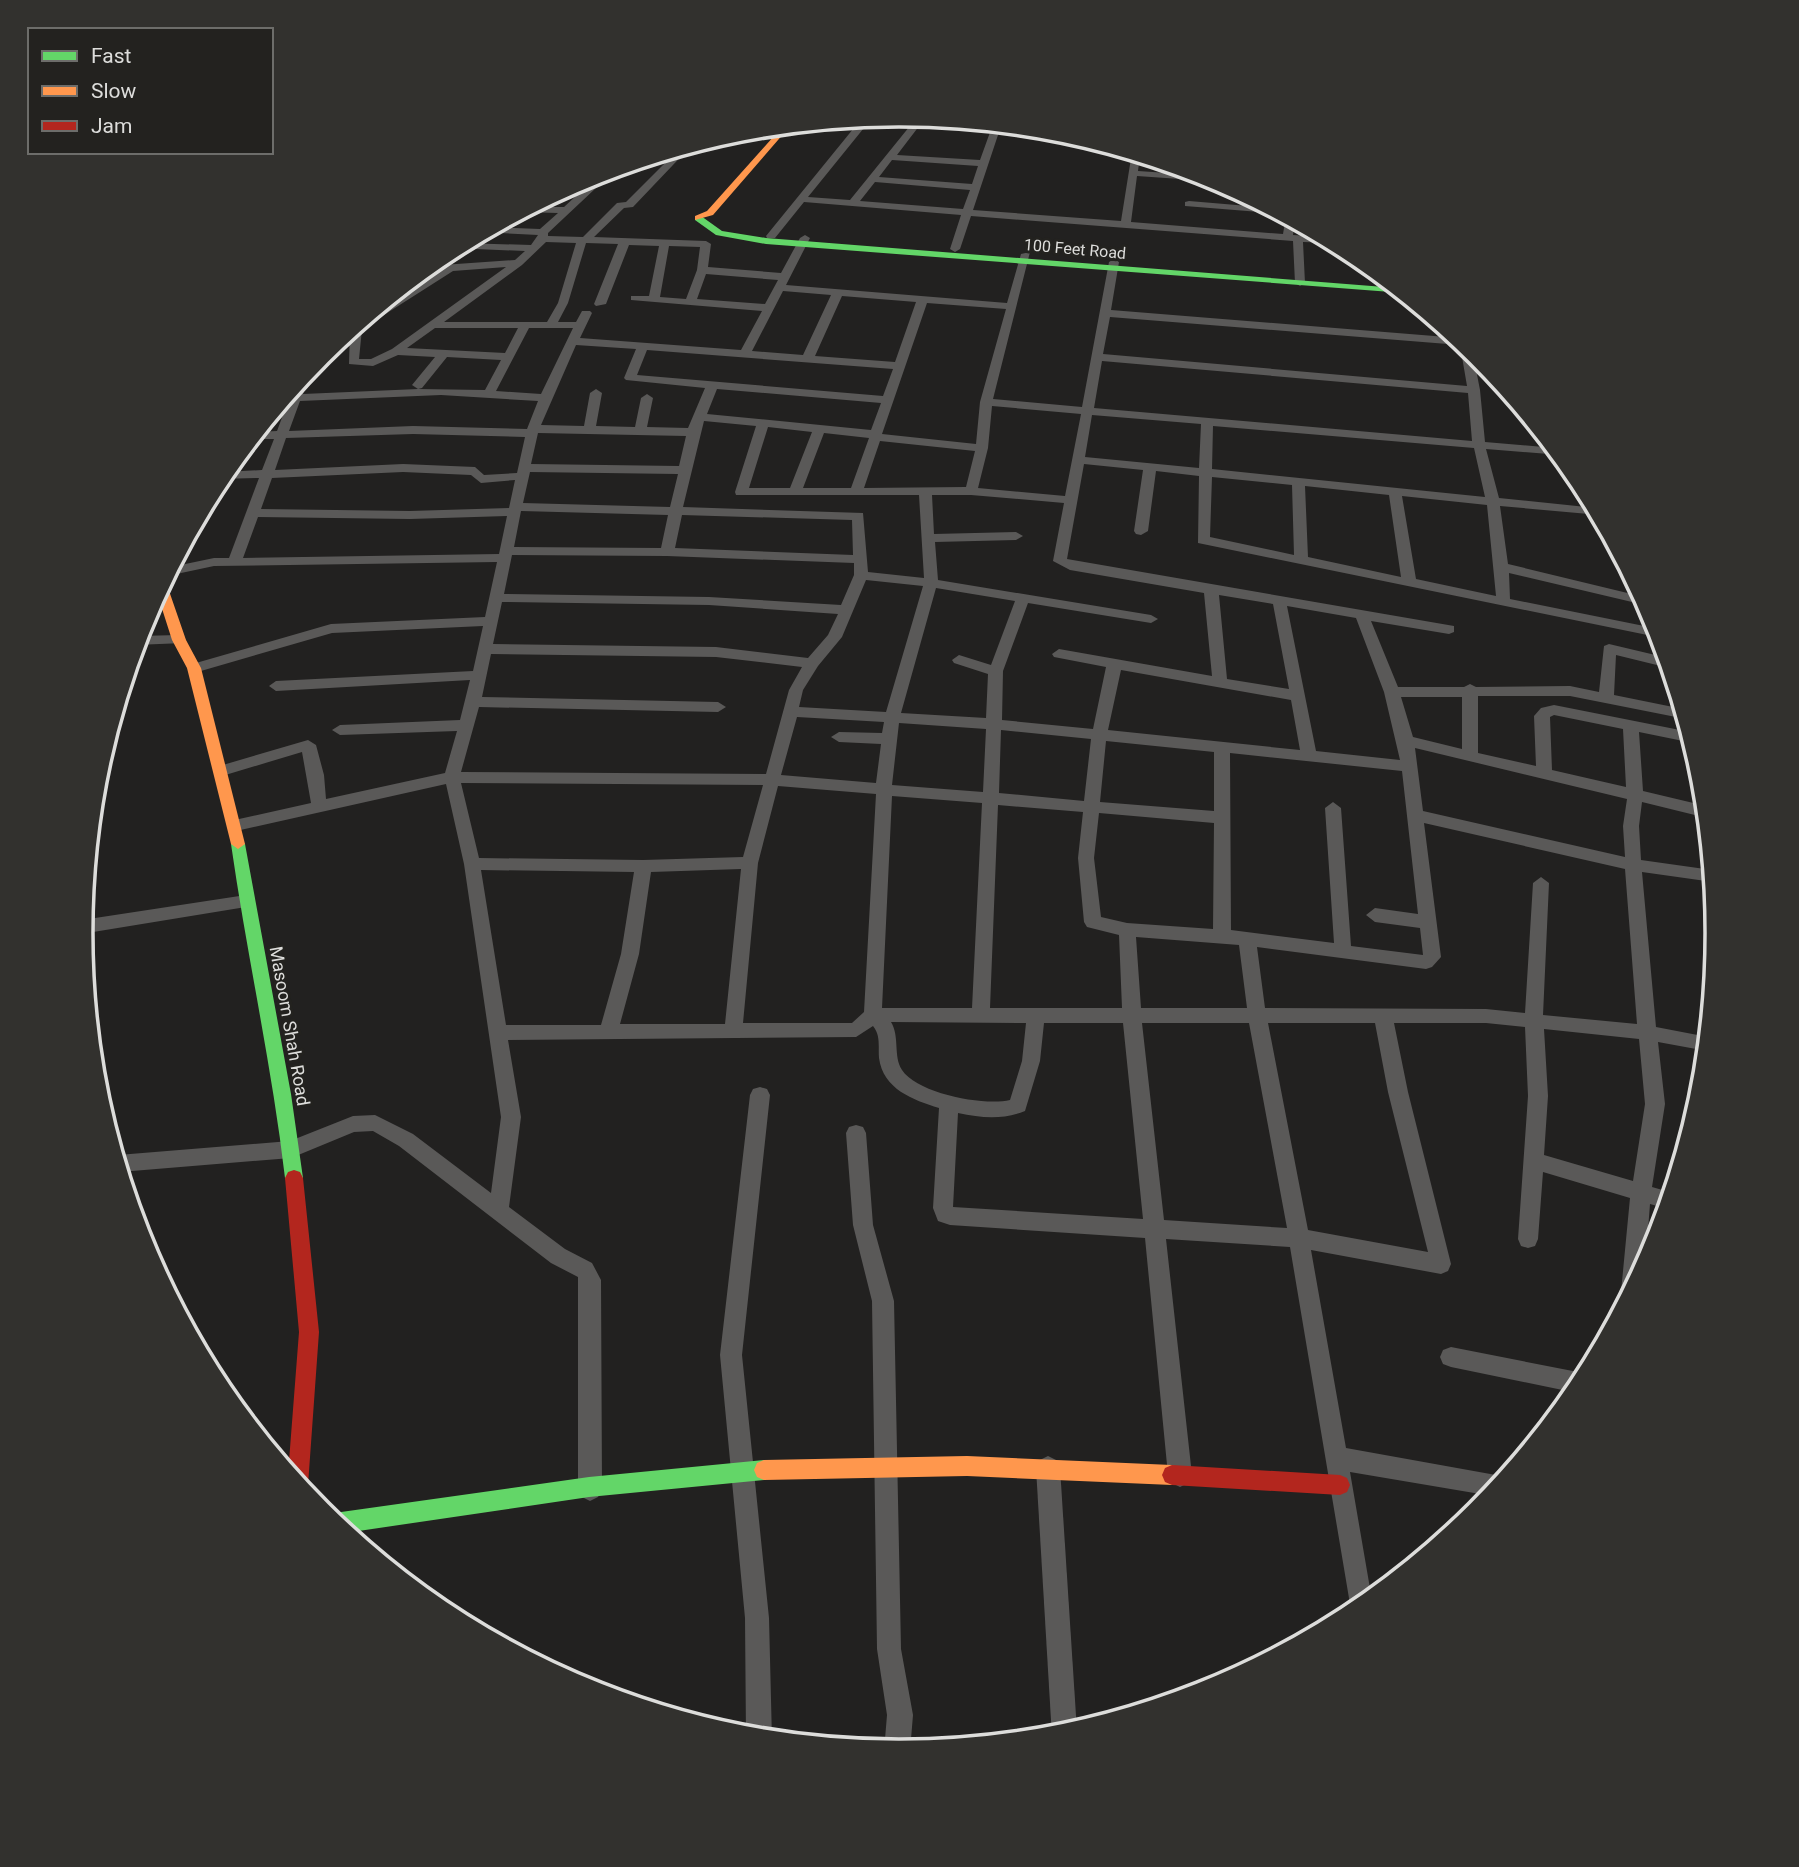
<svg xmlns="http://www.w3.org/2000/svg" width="1799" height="1867" font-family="Roboto,sans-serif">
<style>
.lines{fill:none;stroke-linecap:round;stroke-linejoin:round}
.street{fill:#5a5958;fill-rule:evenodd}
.fast{fill:#63d668;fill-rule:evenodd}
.slow{fill:#ff974d;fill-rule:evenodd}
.jam{fill:#b3261e;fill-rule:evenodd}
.labels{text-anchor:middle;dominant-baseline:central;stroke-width:6;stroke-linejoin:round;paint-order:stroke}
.far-street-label{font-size:16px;fill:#dddddb;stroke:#23221f}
.street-label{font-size:18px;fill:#dddddb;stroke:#23221f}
.rim{fill:none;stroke:#dddddb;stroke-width:3.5}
</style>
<rect width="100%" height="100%" fill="#222120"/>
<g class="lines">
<g class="street">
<path d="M918,116L926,117L897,155L980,160L993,124L1060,130L1073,134L999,132L973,210L1121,221L1132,152L1140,155L1138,171L1212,176L1223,182L1137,176L1131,222L1283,234L1286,216L1295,221L1293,235L1326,237L1337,243L1303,242L1305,283L1300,286L1295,283L1293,241L971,216L960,249L955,252L950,249L961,215L804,202L775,238H767L766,236L862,118H872L808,197L850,200ZM892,160L978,166L972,184L879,177ZM875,182L970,190L963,209L860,201Z"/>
<path d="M692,145L633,207L624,208L594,237L706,241L711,244L708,267L781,273L800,238L805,235L810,238L786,285L1007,303L1021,254L1030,252L993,399L1082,407L1109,262L1114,259L1119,262L1111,310L1459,338L1472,349L1480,390L1485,442L1555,448L1561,455L1486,449L1499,498L1596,508L1600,515L1500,506L1508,564L1644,597L1649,606L1509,573L1510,599L1659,629L1662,638L1198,543L1199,476L1156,471L1148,531L1141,535L1136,534L1134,531L1143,470L1084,464L1067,559L1454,626V632L1449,634L1371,621L1398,687H1464L1470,684L1476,687L1570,686L1599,692L1604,646L1609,644L1668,658L1669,668L1616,655L1614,695L1683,709L1686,719L1570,696H1478V753L1536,766L1534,716L1541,708L1554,705L1690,732L1693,743L1639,732L1643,791L1706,806L1707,818L1642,802L1639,826L1641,860L1712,870L1713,882L1642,872L1656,1027L1708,1037L1707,1051L1658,1042L1665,1104L1652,1187L1673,1193L1668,1209L1650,1204L1645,1269L1628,1300L1621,1292L1630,1198L1543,1172L1538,1239L1535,1246L1528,1248L1521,1246L1518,1239L1528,1096L1525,1027L1486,1023H1394L1408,1092L1451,1264L1448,1271L1441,1274L1311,1250L1346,1448L1507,1477L1492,1496L1350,1472L1372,1600L1352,1616L1290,1247L1166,1239L1192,1475L1188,1483L1180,1487L1172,1483L1168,1475L1145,1238L950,1225L938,1221L933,1208L939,1108C913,1100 883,1089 879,1058C878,1046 881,1036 873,1026L856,1037L508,1040L521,1117L509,1207L565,1249L592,1263L601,1280L602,1489L598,1497L590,1501L582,1497L578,1489V1277L551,1263L399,1146L373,1131L354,1132L291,1158L120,1172L115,1156L118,1155L290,1141L353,1116L375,1115L413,1134L491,1193L501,1117L464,864L446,784L236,831L228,825L230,821L311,803L302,752L222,776L214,771L216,767L308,740L316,745L324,775L326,799L445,773L457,731L340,735L332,730L340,725L460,720L470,680L276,691L269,686L276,681L473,671L483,626L332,633L194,673L187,668L189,665L331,624L485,617L497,562L214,566L167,576L171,567L214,558H229L259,478L218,479L224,472L262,470L274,439H251L257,432L277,431L293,388L304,374L309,377L303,394L418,389L412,385L435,357L398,355L373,366L349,364L350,330L436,272H420L428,266L515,260L525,251L453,248L462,243L531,245L538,235L482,232L492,227L540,229L558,213L520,212L530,207H564L602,172L614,168L613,172L548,233V236L583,237L617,203L626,202L680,148ZM546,242L576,243L558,303L547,322H444L522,265ZM586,243L618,244L594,304L596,306L606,304L629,245L659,246L649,296H631V300L762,311L741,350L580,338L592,313L590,311H582L576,322H558L568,303ZM669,246L700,247L697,270L686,299L660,297ZM506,267L392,349L371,359H359L362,329L453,271ZM706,274L778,280L765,304L697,299ZM783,291L831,295L803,355L752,351ZM842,296L916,302L895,362L815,356ZM927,303L1006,309L980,402L976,444L882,434ZM1110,317L1460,345L1467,386L1103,354ZM435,328H518L505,353L407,348ZM529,328H573L541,394L496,391ZM576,345L636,349L624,378L626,380L705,388L688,428L647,427L653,398L647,394L641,398L635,427L596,426L602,393L596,389L590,393L584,426L541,425ZM647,350L893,369L883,396L637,375ZM447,357L501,360L485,390L418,389L422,388ZM1102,361L1468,393L1472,441L1094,408ZM717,389L881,403L871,430L707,414ZM441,395L538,401L527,429L413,426L289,431L300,401ZM992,406L1081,414L1065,496L978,488L988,448ZM1092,415L1201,424L1199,468L1085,457ZM704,421L756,426L735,492L736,495H919L924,578L868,572L863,513L683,507ZM1213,426L1474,448L1485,497L1212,469ZM768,427L812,432L790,488H749ZM538,433L686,436L679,466L531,464ZM824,433L869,438L851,488H803ZM413,434L525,437L517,473L484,475L475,467L403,464L275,470L286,438ZM880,441L975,451L966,487L864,488ZM403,472L471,475L481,483L515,480L509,508L410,511L261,509L272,478ZM530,472L678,474L670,507L523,503ZM1212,477L1292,485L1294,555L1210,537ZM1305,486L1389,495L1401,577L1308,557ZM932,495H971L1064,503L1053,561L1070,570L1204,593L1212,676L1059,649L1052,654L1054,657L1106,667L1093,729L1002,720L1003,671L1028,603L1151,623L1158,619L1151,615L938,580L935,542L1016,540L1023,536L1016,532L934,534ZM1402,496L1487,505L1496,596L1416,579ZM521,511L668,515L661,548L514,547ZM682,515L852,520L853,555L675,548ZM507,516L499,554L243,558L258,517L410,519ZM512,555L667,556L854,563V575L841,605L709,597L504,594ZM866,580L923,586L886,712L799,707L803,690L818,666L842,637ZM936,588L1015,601L991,665L959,655L952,660L954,663L988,674L986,718L901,713ZM1219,595L1273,604L1289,689L1227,679ZM502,602L709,605L838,614L828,635L808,658L716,647L493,644ZM1287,606L1356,618L1384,692L1400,760L1316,751ZM491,654L716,657L802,667L789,690L766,774L461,772L479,707L718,712L726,707L718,702L482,697ZM1121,670L1291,700L1300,750L1108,730ZM1401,697H1462V749L1413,737ZM1554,715L1623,729L1626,787L1552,770L1550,717ZM797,717L884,722L882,733L839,732L831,737L839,742L881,744L876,783L781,775ZM899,723L986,729L983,792L892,785ZM1001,730L1091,739L1084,801L999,793ZM1106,741L1214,752V811L1100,802ZM1415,748L1627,799L1623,826L1625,857L1423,811ZM1230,753L1402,771L1418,914L1375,908L1366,915L1375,922L1420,928L1423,955L1351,946L1341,808L1333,802L1325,808L1334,943L1231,930ZM461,783L763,785L743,857L643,860L479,858ZM778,786L876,794L864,1012L852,1023H743L758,863ZM892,796L982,803L972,1008H882ZM998,805L1083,812L1078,858L1084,922L1087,927L1119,935L1122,1008H990ZM1099,813L1214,823L1213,929L1127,923L1101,917L1094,858ZM1424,823L1625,869L1637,1024L1543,1015L1549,883L1541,877L1533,883L1525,1013L1486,1009L1265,1008L1257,947L1426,969L1432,967L1441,957ZM741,869L725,1024H620L639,954L651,872ZM481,870L634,872L621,954L601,1025H506ZM1136,937L1239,945L1247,1008H1141ZM891,1022L1026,1023L1022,1061L1010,1100C984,1106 918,1094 902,1070C893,1056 900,1037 891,1022ZM1044,1023H1123L1143,1219L953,1207L958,1113C982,1118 1002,1120 1025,1111L1040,1061ZM1142,1023H1249L1287,1228L1164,1220ZM1268,1023H1375L1388,1092L1428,1252L1308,1230ZM1544,1029L1639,1039L1645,1104L1633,1181L1544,1155L1548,1096Z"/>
<polygon points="1189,201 1272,208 1283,214 1185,206 1185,202"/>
<polygon points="179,635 186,640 184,643 135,645 138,636"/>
<polygon points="246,895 255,901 252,906 81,934 82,920"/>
<polygon points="760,1087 767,1089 770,1095 742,1355 769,1618 772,1740 746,1737 745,1618 720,1355 750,1095 753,1089"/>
<polygon points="856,1125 863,1127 866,1133 873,1225 894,1301 901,1649 913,1715 910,1751 884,1751 887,1715 877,1649 872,1301 853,1225 846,1133 849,1127"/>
<polygon points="1451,1347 1583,1373 1588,1375 1577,1393 1451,1367 1443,1364 1440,1357 1443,1350"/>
<polygon points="1048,1456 1056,1460 1060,1468 1077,1731 1052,1737 1036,1468 1040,1460"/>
</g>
<g class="fast">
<polygon points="695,216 701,216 722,231 766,238 1397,288 1404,293 766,244 716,235 695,220"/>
<path d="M238,839L245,844L291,1094L303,1178L300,1184L294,1186L288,1184L285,1178C272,1066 247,956 231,844Z"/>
<polygon points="764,1460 771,1463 774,1470 771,1477 764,1480 589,1497 345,1533 326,1517 334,1513 589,1477"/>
</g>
<g class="slow">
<polygon points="791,125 713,215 695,220 695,216 707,211 783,126"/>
<polygon points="163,582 167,585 186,640 201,668 245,844 238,849 231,844 187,668 172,640 157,593"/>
<polygon points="967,1456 1172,1465 1179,1468 1182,1475 1179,1482 1172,1485 967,1476 764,1480 757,1477 754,1470 757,1463 764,1460"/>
</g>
<g class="jam">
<polygon points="761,128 784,133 780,135 744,130"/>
<polygon points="294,1170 300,1172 303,1178 319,1332 308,1485 304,1493 288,1474 299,1332 285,1178 288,1172"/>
<polygon points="1172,1465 1340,1475 1347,1478 1350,1485 1347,1492 1340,1495 1172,1485 1165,1482 1162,1475 1165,1468"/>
</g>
</g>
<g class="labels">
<g class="far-street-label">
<text transform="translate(1075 249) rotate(5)">100 Feet Road</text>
</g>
<g class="street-label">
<text transform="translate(290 1026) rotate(80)">Masoom Shah Road</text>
</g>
</g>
<path d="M0 0H1799V1867H0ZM93 933a806 806 0 1 1 1612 0a806 806 0 1 1-1612 0Z" fill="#32312e" fill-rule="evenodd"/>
<path class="rim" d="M93 933a806 806 0 1 1 1612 0a806 806 0 1 1-1612 0Z"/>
<rect x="28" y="28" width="245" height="126" fill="#23221f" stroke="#6d6d6a" stroke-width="2"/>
<rect x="42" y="51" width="35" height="10" fill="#63d668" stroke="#6d6d6a" stroke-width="2"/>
<text x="91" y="63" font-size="21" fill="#dddddb">Fast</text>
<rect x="42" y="86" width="35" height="10" fill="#ff974d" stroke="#6d6d6a" stroke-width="2"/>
<text x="91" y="98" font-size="21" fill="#dddddb">Slow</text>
<rect x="42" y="121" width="35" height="10" fill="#b3261e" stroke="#6d6d6a" stroke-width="2"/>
<text x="91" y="133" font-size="21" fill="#dddddb">Jam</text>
</svg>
